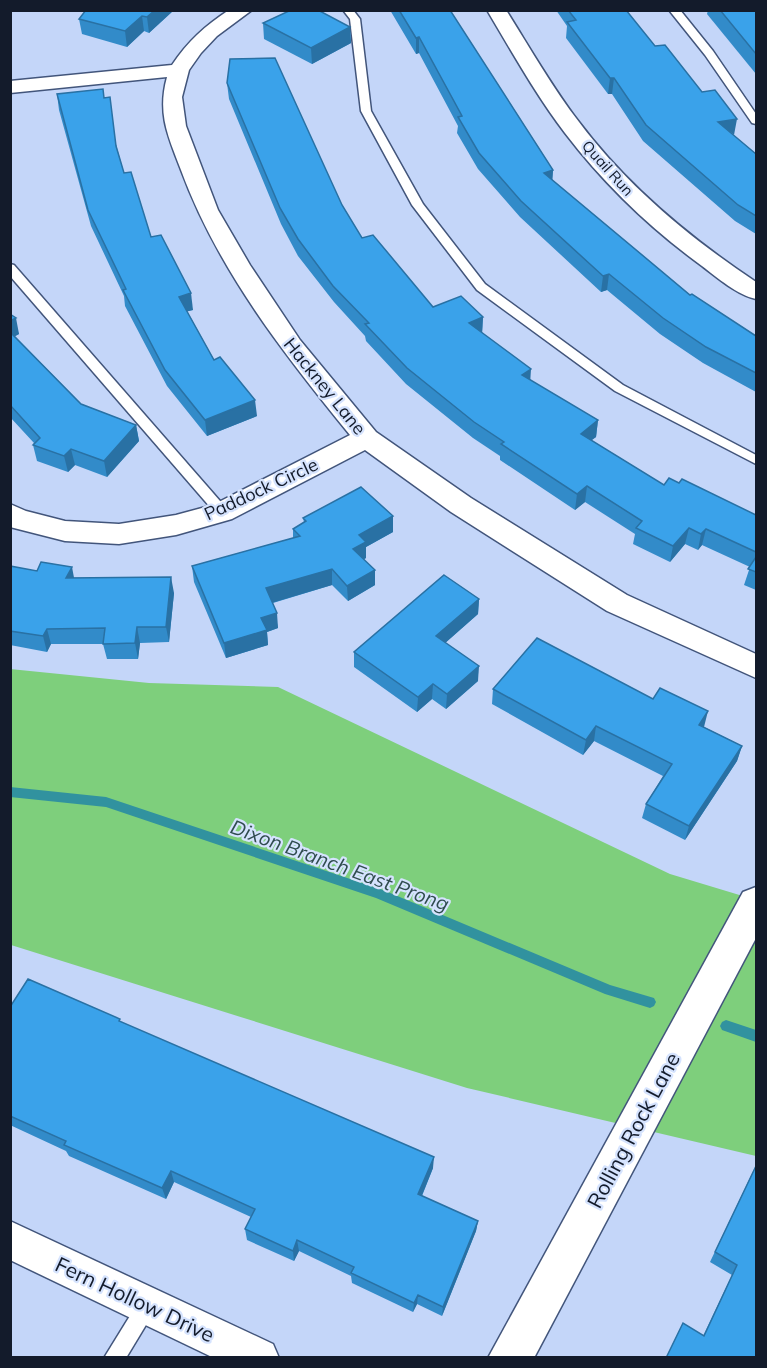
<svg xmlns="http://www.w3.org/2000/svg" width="767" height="1368" font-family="Mulish,sans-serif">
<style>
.green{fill:#7ecf7c}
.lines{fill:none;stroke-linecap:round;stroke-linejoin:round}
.stream{fill:#31929f;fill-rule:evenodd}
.service-casing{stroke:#42557b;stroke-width:3}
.minor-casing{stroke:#42557b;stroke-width:3}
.tertiary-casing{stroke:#42557b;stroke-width:3}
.service{fill:#fff;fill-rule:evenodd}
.minor{fill:#fff;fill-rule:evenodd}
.tertiary{fill:#fff;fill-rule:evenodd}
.wall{fill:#328bc9}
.shaded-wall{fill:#2971a4}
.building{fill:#3aa2ea;stroke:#2971a4;stroke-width:1.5}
.labels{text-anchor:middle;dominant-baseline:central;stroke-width:4.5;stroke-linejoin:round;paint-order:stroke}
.far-street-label{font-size:15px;fill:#131b2b;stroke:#d5e3fe}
.street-label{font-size:18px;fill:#131b2b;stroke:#d5e3fe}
.water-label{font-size:20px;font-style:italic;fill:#304c4f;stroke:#d5e3fe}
.near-street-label{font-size:21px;fill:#131b2b;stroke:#d5e3fe}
</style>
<rect width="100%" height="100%" fill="#c4d6f9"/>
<polygon class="green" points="10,669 149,683 278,687 670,874 756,900 756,1156 467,1088 11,945"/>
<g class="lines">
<g class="stream">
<polygon points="10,787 106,797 383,890 610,985 654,998 656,1002 654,1006 650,1008 605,994 376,898 106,807 10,797"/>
<polygon points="726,1020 756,1030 756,1042 722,1030 720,1026 722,1022"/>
</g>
<g class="service-casing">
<g id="service">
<polygon points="343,10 353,10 360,19 371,111 423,204 485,284 623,385 756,455 756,464 615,391 477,290 412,205 361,111 350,19"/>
<polygon points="669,10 680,10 713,51 756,114 756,124 752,123 705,55"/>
<polygon points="10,264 14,265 227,509 229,512 227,515 217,515 10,276"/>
<polygon points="148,1295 155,1298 158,1305 126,1358 104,1358 141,1298"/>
</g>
</g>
<g class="minor-casing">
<g id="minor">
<path d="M229,10H252L217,36L201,53L189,70L182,97L186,126L218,210L250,265L300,340L376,432L471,498L627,595L756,654V678L607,611L451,512L365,450L232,519L176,535L119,544L65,541L10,527V504L26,511L65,521L119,524L176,515L213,505L350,435C284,354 218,270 181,170C168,136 157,114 167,77L10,93V81L172,65C188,41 205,26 229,10Z"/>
<path d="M487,10H506C530,48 552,87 579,122C627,186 690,238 756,282V299C737,295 718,278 702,266C651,229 604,184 565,133C536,95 512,52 487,10Z"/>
<polygon points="10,1221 273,1344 279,1358 214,1358 10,1260"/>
</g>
</g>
<g class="tertiary-casing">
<polygon id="tertiary" points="756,887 756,938 534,1358 488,1358 743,892"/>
</g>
<use href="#service" class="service"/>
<use href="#minor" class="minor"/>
<use href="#tertiary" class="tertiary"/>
</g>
<g class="wall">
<polygon points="86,10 174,10 149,33 144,31 127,47 82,34 79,19"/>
<polygon points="390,10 450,10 553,170 552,180 690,295 756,336 756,392 703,363 660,334 607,290 601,292 520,217 478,169 457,133 458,126 419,53 416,54"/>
<polygon points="556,10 617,10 655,46 733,135 756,154 756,234 735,221 643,141 612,94 608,94 566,38 567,26"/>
<polygon points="708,10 756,10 756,74 707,14"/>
<polygon points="263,23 350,27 351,43 312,64 264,39"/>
<polygon points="227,83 342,205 362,238 433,307 483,317 482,333 530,380 598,420 596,437 591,440 664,485 756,515 756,590 744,585 750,567 702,545 698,550 685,544 670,562 633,544 635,534 585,502 575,510 500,460 500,456 473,438 406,384 366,341 365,336 334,302 298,256 281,224 229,99"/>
<polygon points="57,94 104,98 117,148 124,173 151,237 193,310 187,311 214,360 257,416 207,436 167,386 125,306 124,296 91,226 59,110"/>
<polygon points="10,314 19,334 15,336 81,404 136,425 139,441 107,477 75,465 68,472 37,461 33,445 34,443 10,417"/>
<polygon points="393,516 393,532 366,547 366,558 364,559 375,585 348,601 332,585 273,603 278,628 267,632 268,645 226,658 194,582 192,566 293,538 293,529 304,522 303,518"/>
<polygon points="10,566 74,578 174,593 169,642 140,643 138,659 107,659 103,644 51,644 47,652 10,645"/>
<polygon points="479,599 478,614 445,643 478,681 446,709 432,699 417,712 354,667 354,652"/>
<polygon points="493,689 704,727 742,746 737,761 685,840 642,818 646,804 663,776 594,741 583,755 492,704"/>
<polygon points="10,1007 121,1022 433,1168 422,1196 478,1221 476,1231 442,1316 417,1304 413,1312 352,1283 351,1276 299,1251 294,1261 247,1240 245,1229 251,1217 174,1182 166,1199 69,1156 66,1151 10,1125"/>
<polygon points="756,1165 756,1358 666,1358 683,1323 703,1336 732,1275 710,1262"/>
</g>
<g class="shaded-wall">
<polygon points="155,10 174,10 149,33 147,17"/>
<polygon points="142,16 144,31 127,47 125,31"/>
<polygon points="350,27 351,43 312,64 311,48"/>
<polygon points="419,37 419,53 416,54 416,38"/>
<polygon points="610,78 614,78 612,94 608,94"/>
<polygon points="737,119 734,135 718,122"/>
<polygon points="553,170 552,186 544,173"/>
<polygon points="609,274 607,290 601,292 603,276"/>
<polygon points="191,293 193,310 181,313 179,297"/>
<polygon points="483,317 482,334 469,323"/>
<polygon points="16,318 19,334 10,339 10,321"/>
<polygon points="531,369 530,385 522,375"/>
<polygon points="255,400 257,416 207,436 205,420"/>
<polygon points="598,420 596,437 579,450 581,434"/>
<polygon points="136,425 139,441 107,477 104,461"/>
<polygon points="71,449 75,465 68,472 64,456"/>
<polygon points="587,486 585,502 575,510 577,494"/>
<polygon points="393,516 393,532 366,547 366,558 353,565 353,549 359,535"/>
<polygon points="689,528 685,544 670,562 673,546"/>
<polygon points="706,529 702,545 698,550 701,534"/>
<polygon points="72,567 75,583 66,578"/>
<polygon points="332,569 332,585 268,604 266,588"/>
<polygon points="375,570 375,585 348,601 347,586"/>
<polygon points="171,577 174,593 169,642 166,627"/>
<polygon points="479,599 478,614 435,652 436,636"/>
<polygon points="277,613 278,628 267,632 268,645 226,658 224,643 261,618"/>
<polygon points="137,627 140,643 138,659 135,643"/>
<polygon points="47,629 51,644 47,652 43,636"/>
<polygon points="479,666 478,681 446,709 447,694"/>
<polygon points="433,684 432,699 417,712 418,697"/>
<polygon points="708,711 704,727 695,740 699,725"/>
<polygon points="596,726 594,741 583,755 586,740"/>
<polygon points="742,746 737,761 685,840 689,826"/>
<polygon points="434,1157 433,1168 418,1205 418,1194"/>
<polygon points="171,1171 174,1182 166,1199 162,1188"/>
<polygon points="478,1221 476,1231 442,1316 443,1307"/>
<polygon points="297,1240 299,1251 294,1261 293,1251"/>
<polygon points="418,1295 417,1304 413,1312 414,1303"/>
</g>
<g class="building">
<polygon points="86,10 155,10 147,17 142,16 125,31 79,19"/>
<polygon points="291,10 318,10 350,27 311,48 263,23"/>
<polygon points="399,10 450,10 553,170 544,173 690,295 692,294 756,336 756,373 706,347 663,318 609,274 603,276 521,201 479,153 458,117 462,116 419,37 416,38"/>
<polygon points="568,10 626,10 655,46 665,45 702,92 715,90 737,119 718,122 756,154 756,216 738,205 646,125 614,78 610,78 567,22 576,20"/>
<polygon points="720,10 756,10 756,54"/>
<polygon points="275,58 342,205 362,238 373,235 433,307 461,296 483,317 469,323 531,369 522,375 598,420 581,434 664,485 669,478 679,483 682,479 756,515 756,552 706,529 701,534 689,528 673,546 636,528 642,521 587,486 577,494 501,444 504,442 474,422 407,368 365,324 369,323 333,286 298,239 280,208 227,83 230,59"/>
<polygon points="103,89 104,98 110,97 116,146 124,173 131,172 151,237 161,235 191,293 179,297 214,360 220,357 255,400 205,420 165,370 123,290 126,289 88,210 57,94"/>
<polygon points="10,314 16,318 10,321"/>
<polygon points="10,332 81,404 136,425 104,461 71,449 64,456 33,445 40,438 10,405"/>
<polygon points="361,487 393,516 359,535 366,542 353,549 375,570 347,586 332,569 266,588 277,613 261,618 267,630 224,643 192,566 300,536 293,529 306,521 303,518"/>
<polygon points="756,557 756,572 748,569"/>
<polygon points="41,562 72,567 66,578 171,577 166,627 137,627 135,643 103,644 105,628 47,629 43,636 10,631 10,566 37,571"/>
<polygon points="444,575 479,599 436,636 479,666 447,694 433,684 418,697 354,652"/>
<polygon points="537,638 653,699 660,688 708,711 699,725 742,746 689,826 646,804 672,764 596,726 586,740 493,689"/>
<polygon points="28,979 120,1019 119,1021 434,1157 418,1194 478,1221 443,1307 418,1295 414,1303 351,1273 354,1267 297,1240 293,1251 245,1229 255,1209 171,1171 162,1188 64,1145 66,1141 10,1116 10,1007"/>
<polygon points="756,1166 756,1358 666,1358 683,1323 704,1336 737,1265 715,1252"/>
</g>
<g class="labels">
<g class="far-street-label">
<text transform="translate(608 168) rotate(48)">Quail Run</text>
</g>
<g class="street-label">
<text transform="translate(325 386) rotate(51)">Hackney Lane</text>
<text transform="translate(261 489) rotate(-25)">Paddock Circle</text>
</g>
<g class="water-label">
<text transform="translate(340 865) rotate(20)">Dixon Branch East Prong</text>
</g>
<g class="near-street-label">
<text transform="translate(633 1130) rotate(-62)">Rolling Rock Lane</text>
<text transform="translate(135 1299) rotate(25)">Fern Hollow Drive</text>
</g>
</g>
<rect width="767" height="1368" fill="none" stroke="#131b2b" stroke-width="24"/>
</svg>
